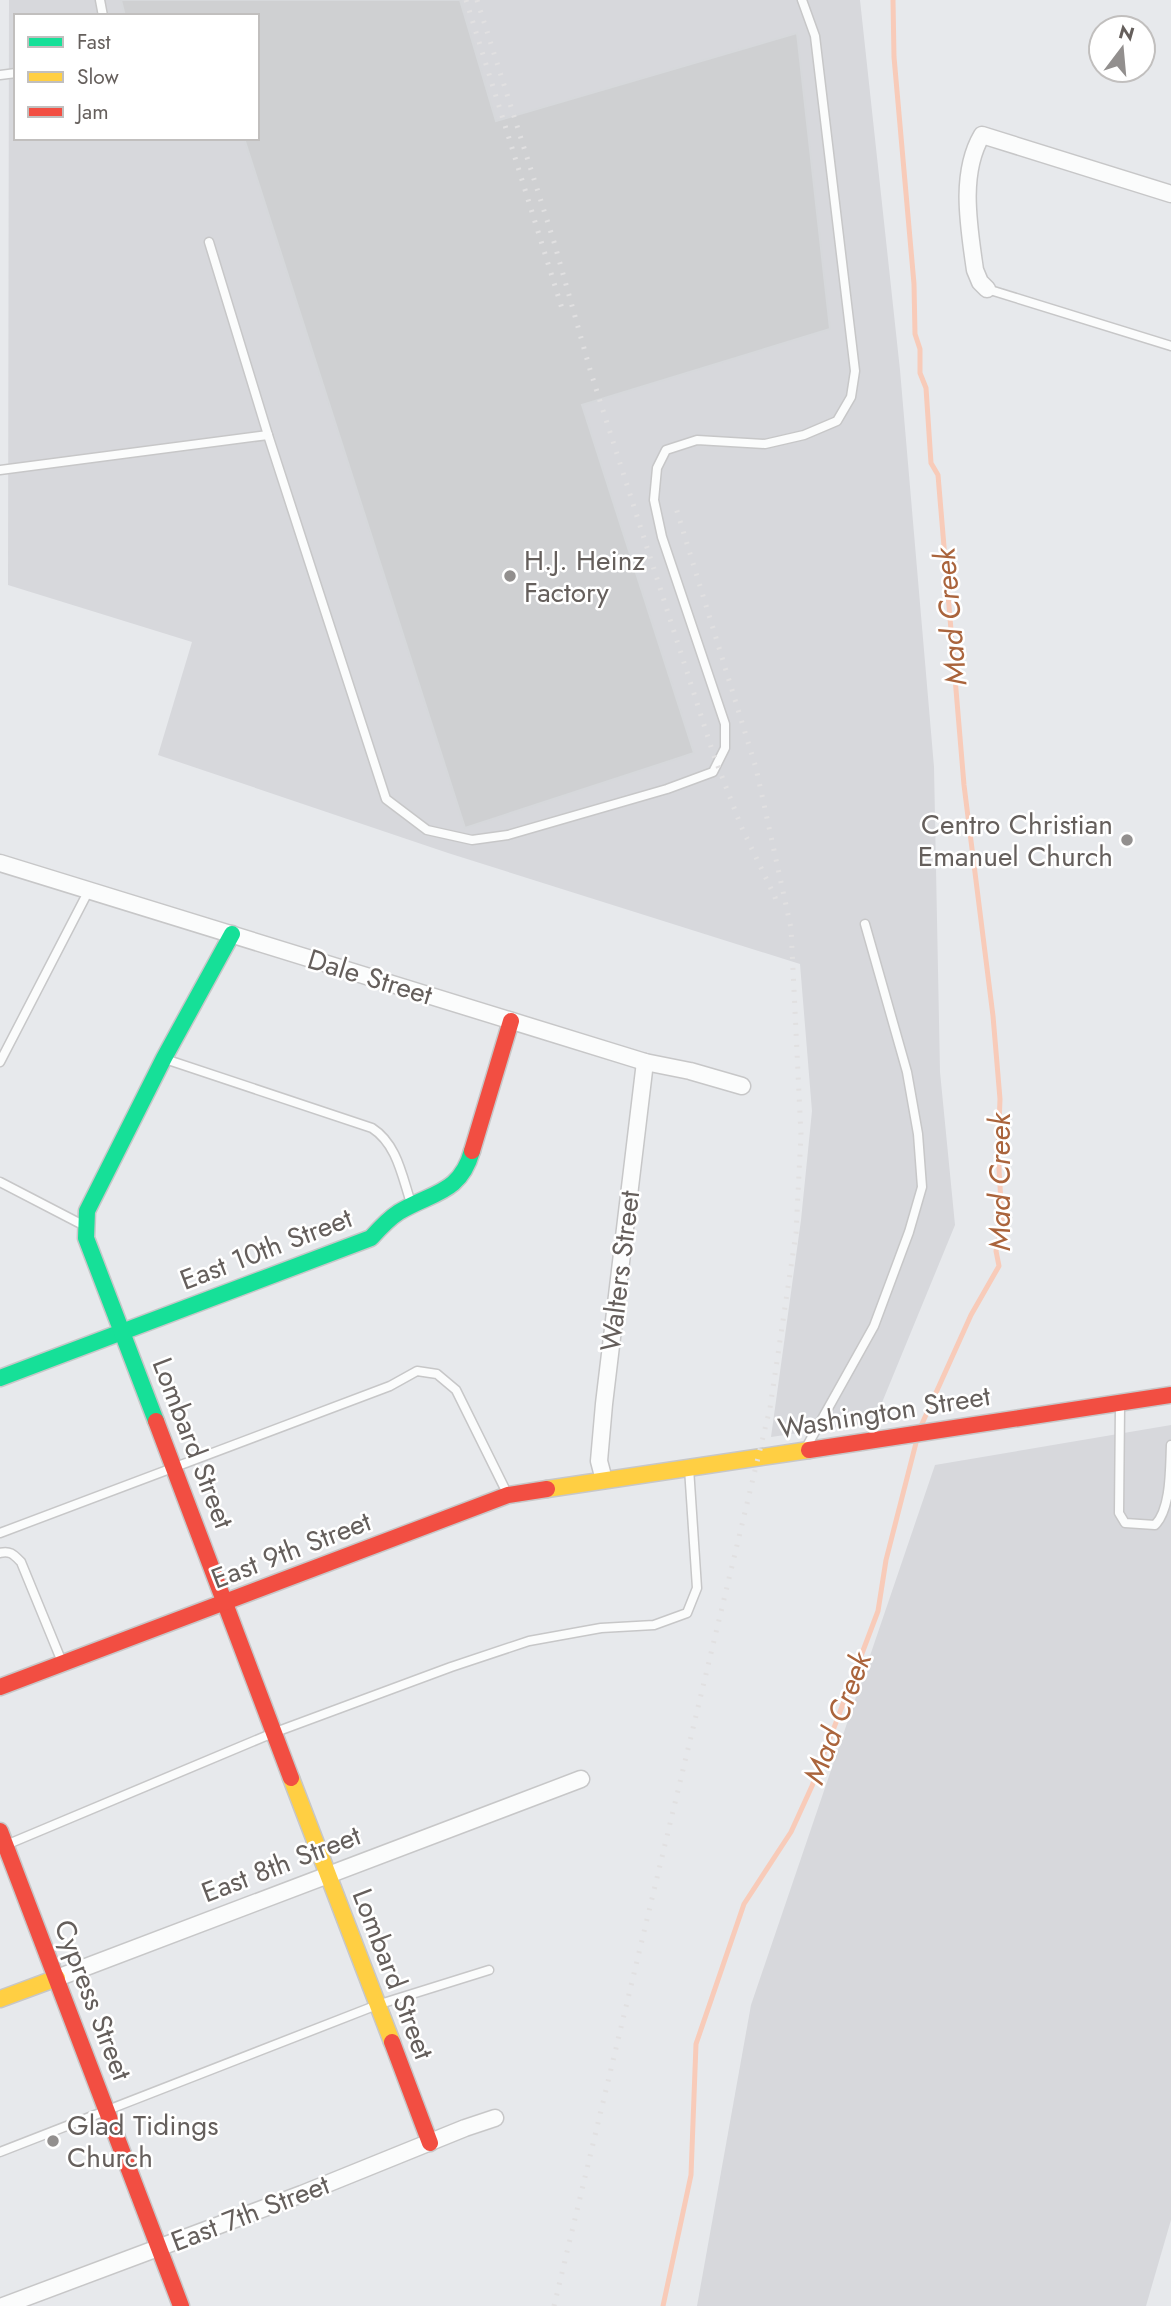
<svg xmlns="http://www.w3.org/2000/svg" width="1171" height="2306" font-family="Jost,sans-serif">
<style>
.industrial{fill:#d7d8dc;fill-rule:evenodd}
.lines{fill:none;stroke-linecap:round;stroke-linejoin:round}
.stream{stroke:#f8cbb9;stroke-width:5}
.building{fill:#cfd0d2;stroke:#d6d8db;stroke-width:2}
.lane-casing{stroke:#c7c7c8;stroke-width:11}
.street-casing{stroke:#c7c7c8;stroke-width:19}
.fast-casing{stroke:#c7c7c8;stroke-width:19}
.slow-casing{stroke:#c7c7c8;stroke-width:19}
.jam-casing{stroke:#c7c7c8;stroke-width:19}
.lane{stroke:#fbfcfc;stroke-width:8}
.street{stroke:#fbfcfc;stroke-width:16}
.fast{stroke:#16e098;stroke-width:16}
.slow{stroke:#ffcf43;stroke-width:16}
.jam{stroke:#f24e42;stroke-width:16}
.rail{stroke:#e1e0e1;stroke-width:5;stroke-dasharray:2 9;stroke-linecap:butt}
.poi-dot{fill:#928f8e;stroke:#fff;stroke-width:2.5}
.labels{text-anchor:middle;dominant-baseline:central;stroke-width:5;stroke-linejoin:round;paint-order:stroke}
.poi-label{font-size:28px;fill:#655f5c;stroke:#fff;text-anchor:start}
.street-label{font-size:28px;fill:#655f5c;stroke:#fff}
.water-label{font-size:30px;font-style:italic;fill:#aa643c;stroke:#fff}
</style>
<rect width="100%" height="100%" fill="#e7e9ec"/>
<g class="industrial">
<path d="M9,0H860L900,370L934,767L940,1072L955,1225L874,1422L771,1437L801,1220L812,1111L800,964L448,853L158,755L192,642L8,585ZM16,16H257V138H16Z"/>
<polygon points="1171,1425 1171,2220 1146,2306 697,2306 751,2005 935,1465"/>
</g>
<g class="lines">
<g class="stream">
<polyline points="893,0 894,57 914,284 915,334 920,349 920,373 926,388 931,463 938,475 964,785 993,1016 1000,1099 998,1152 1002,1220 996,1251 999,1266 971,1315 921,1426"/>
<polyline points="663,2306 691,2175 696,2044 744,1904 791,1832 812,1786 878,1611 886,1560 917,1439"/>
</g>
</g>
<polygon class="building" points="121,0 460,0 496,121 797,33 830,329 582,405 694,753 465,828 244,138 257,138 257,16 125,16"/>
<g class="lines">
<g class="lane-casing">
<g id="lane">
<polyline points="100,0 103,16"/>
<polyline points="0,75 16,73"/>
<polyline points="209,242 268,435 386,799 427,830 472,840 508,835 667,789 713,772 725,748 725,724 662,537 654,500 657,468 666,450 697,440 765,444 804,435 837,421 851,397 855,371 815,36 802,0"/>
<polyline points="987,289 1171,346"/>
<polyline points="0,470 268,435"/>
<path d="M165,1059L372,1128C397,1144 402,1176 411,1203"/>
<polyline points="0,1062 89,890"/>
<polyline points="0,1182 81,1224"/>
<path d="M1120,1406L1119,1513L1125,1523L1155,1525C1171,1509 1170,1469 1171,1445"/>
<polyline points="807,1446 874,1326 909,1232 922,1187 918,1134 907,1072 865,924"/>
<polyline points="0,1533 390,1386 417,1371 437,1374 456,1390 507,1493"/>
<path d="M0,1553C10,1550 14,1555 21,1562L62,1662"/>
<polyline points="6,1845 273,1733 451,1667 529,1641 601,1628 654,1625 687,1613 697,1588 689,1468"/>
<polyline points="0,2152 377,2005 489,1970"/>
</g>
</g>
<g class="street-casing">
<g id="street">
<path d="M987,289L980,282L975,270C969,227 959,174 982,135L1171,194"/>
<polyline points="0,863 645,1062 690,1071 742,1086"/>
<polyline points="604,1480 599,1461 604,1404 645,1062"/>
<polyline points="57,1978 581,1779"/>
<polyline points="3,2306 302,2194 465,2128 495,2118"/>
</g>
</g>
<g class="fast-casing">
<g id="fast">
<path d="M0,1378L371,1238C380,1228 388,1219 399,1212C432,1192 460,1194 472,1151"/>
<polyline points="156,1421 86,1238 87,1211 164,1058 232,934"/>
</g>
</g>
<g class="slow-casing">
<g id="slow">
<polyline points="547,1489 809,1450"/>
<polyline points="291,1778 392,2042"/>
<polyline points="0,1999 57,1978"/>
</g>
</g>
<g class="jam-casing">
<g id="jam">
<polyline points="472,1151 511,1021"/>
<polyline points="156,1421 291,1778"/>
<polyline points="809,1450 1171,1395"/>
<polyline points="0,1687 508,1495 547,1489"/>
<polyline points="0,1831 181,2306"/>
<polyline points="392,2042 430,2143"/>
</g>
</g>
<use href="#lane" class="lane"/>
<use href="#street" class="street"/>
<use href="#fast" class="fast"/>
<use href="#slow" class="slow"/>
<use href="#jam" class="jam"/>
<g class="rail">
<polyline points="466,0 564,315"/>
<polyline points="477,0 554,242 591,373 714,756 741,826 775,897 777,906"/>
<polyline points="554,2306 770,1408 796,1233 801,1135 791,928 756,768 676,508"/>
</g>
</g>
<g class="poi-dot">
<circle cx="510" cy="576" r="7"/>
<circle cx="1127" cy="840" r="7"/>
<circle cx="53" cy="2141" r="7"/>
</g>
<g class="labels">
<g class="poi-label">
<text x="524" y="560">H.J. Heinz<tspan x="524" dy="32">Factory</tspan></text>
<text x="1113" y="824" text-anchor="end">Centro Christian<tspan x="1113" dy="32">Emanuel Church</tspan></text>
<text x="67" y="2125">Glad Tidings<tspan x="67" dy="32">Church</tspan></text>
</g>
<g class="street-label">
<text transform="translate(370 977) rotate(17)">Dale Street</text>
<text transform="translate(266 1249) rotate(-21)">East 10th Street</text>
<text transform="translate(620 1271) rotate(-83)">Walters Street</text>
<text transform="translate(884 1412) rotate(-9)">Washington Street</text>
<text transform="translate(193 1443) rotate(69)">Lombard Street</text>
<text transform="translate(291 1550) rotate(-21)">East 9th Street</text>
<text transform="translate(281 1864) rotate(-21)">East 8th Street</text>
<text transform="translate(393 1974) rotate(69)">Lombard Street</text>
<text transform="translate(93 2000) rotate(69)">Cypress Street</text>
<text transform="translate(250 2213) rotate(-21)">East 7th Street</text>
</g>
<g class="water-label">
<text transform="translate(950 617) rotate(-95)">Mad Creek</text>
<text transform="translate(999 1182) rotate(-90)">Mad Creek</text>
<text transform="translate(837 1718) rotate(-69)">Mad Creek</text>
</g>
</g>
<rect x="14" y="14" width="245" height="126" fill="#ffffff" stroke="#c1bfbe" stroke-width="2"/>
<rect x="28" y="37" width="35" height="10" fill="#16e098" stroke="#c1bfbe" stroke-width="2"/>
<text x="77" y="49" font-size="21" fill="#655f5c">Fast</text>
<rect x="28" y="72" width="35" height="10" fill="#ffcf43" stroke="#c1bfbe" stroke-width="2"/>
<text x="77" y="84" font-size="21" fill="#655f5c">Slow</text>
<rect x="28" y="107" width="35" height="10" fill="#f24e42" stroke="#c1bfbe" stroke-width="2"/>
<text x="77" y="119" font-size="21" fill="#655f5c">Jam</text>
<g transform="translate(1122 49) rotate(16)"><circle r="33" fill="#ffffff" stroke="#c1bfbe" stroke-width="2"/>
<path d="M0-5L12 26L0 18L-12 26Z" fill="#928f8e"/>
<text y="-10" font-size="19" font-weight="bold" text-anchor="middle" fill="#655f5c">N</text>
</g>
</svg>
